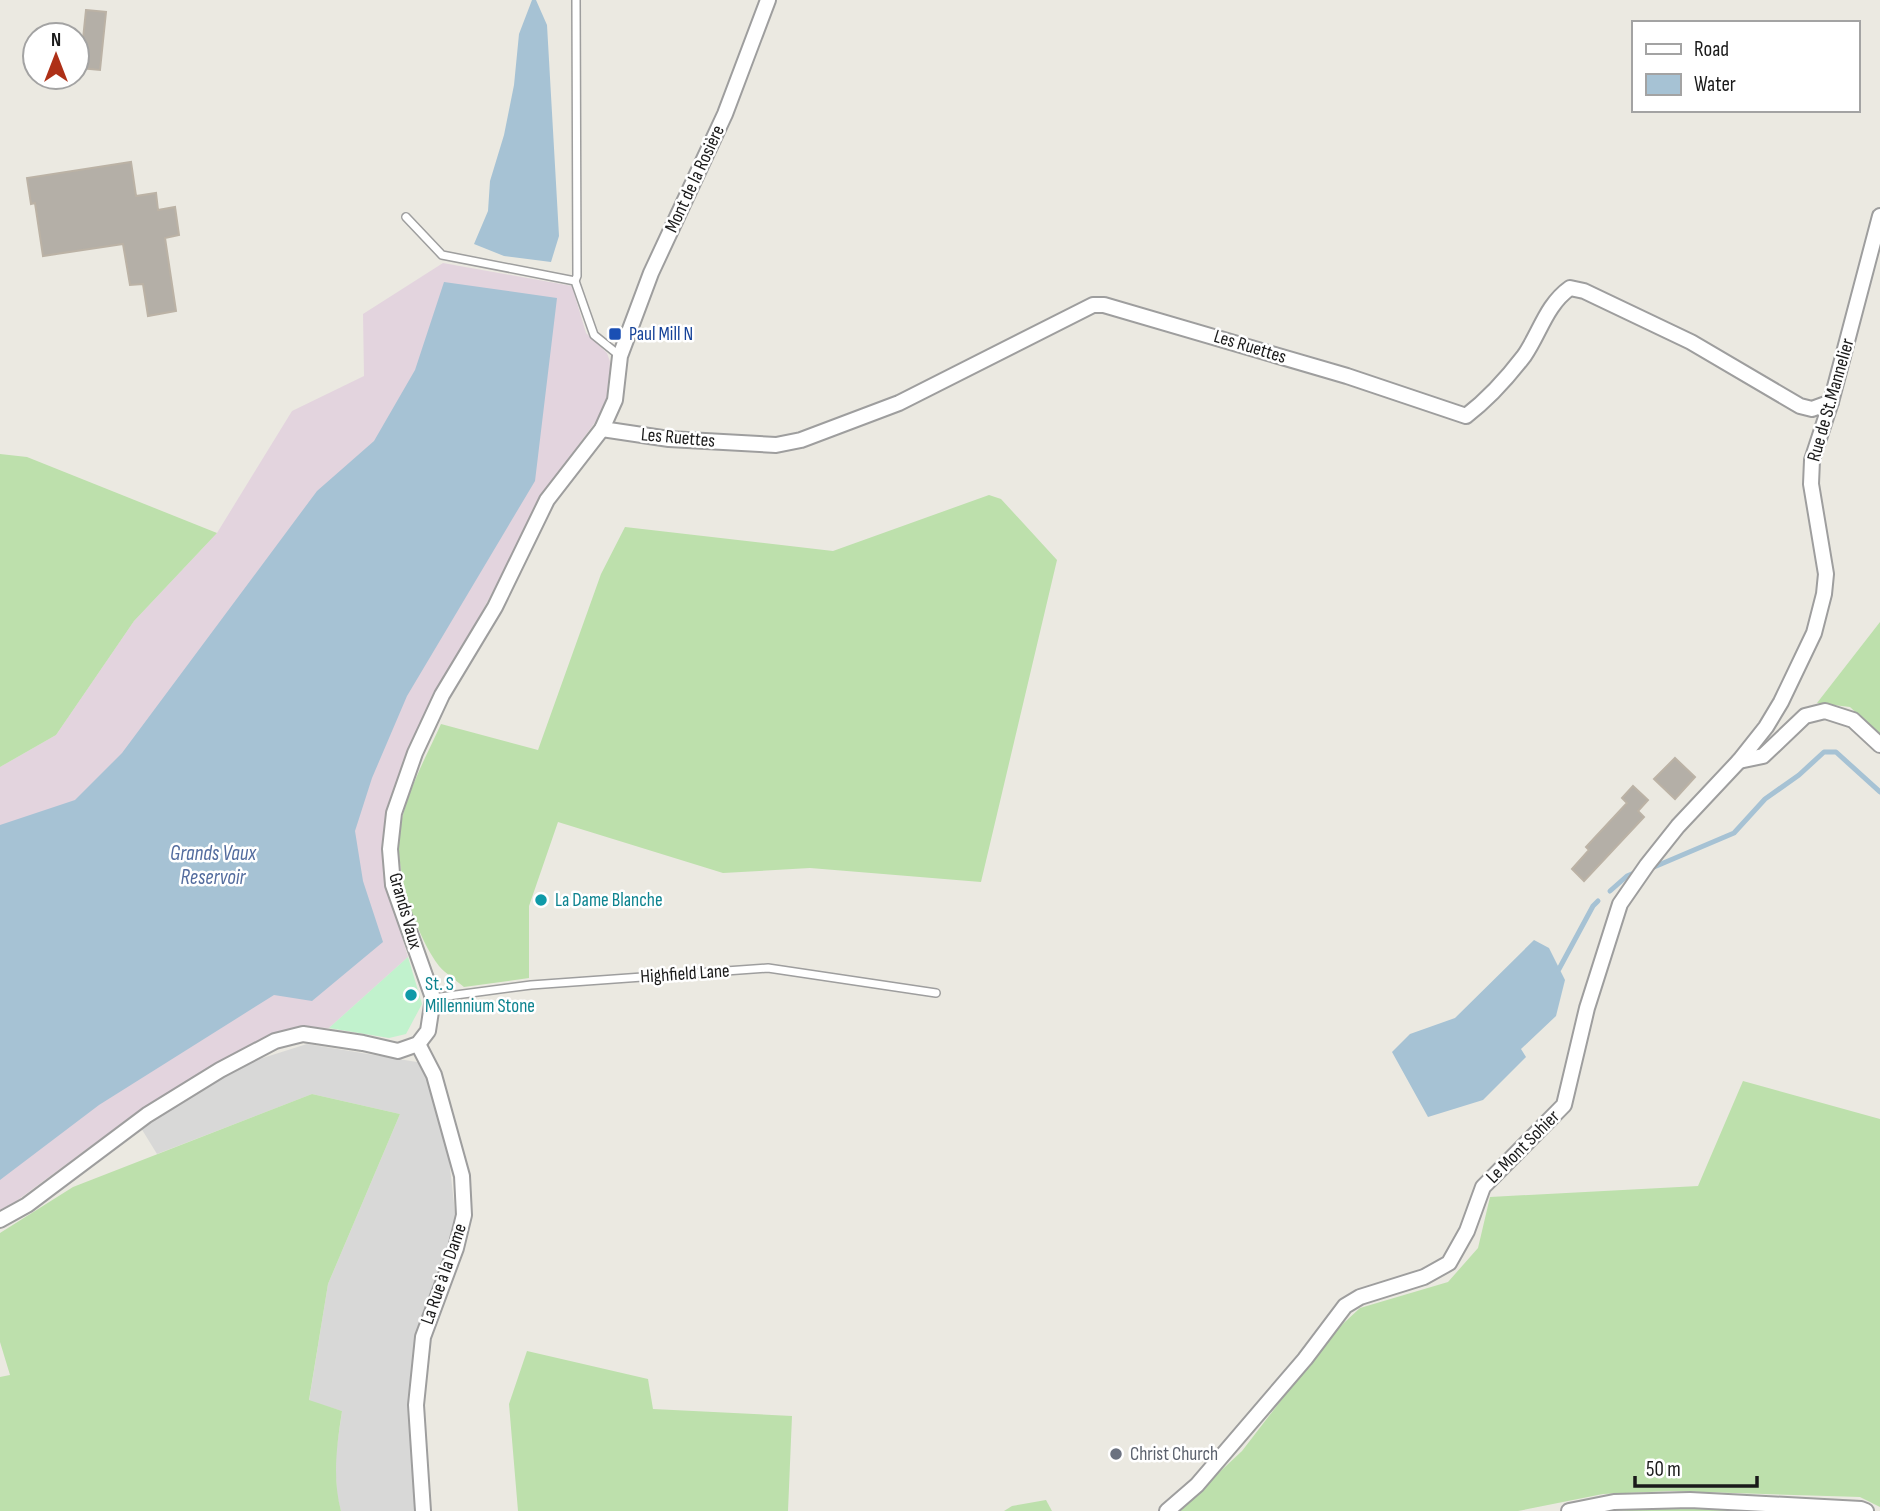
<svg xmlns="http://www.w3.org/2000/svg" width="1880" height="1511" font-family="'Sofia Sans Condensed',sans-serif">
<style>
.residential{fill:#d8d8d7}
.industrial{fill:#e3d4de}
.grass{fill:#bde0ac}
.park{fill:#c1f2cd}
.water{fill:#a6c2d4}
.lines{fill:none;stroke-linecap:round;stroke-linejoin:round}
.stream{stroke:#a6c2d4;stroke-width:5}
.building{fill:#b4afa7;stroke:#bbb2a5;stroke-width:2}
.service-casing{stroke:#9e9e9e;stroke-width:10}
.minor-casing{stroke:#9e9e9e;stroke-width:18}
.service{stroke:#fff;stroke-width:7}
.minor{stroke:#fff;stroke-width:14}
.transit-dot{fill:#1a4fb4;stroke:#fff;stroke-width:2.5}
.culture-dot{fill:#0f9aa8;stroke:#fff;stroke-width:2.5}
.worship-dot{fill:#6b7280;stroke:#fff;stroke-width:2.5}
.labels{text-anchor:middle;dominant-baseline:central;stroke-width:5;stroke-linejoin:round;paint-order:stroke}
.street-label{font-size:19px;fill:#1a1a1a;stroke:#fff}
.transit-label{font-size:19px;fill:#164399;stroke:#fff;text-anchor:start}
.culture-label{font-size:19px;fill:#0d838f;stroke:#fff;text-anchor:start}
.worship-label{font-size:19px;fill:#5b616d;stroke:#fff;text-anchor:start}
.water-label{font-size:21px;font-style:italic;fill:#536c9e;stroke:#fff}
</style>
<rect width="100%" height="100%" fill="#ebe9e1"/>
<polygon class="residential" points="307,1044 423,1063 448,1150 457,1230 410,1395 419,1511 341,1511 337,1496 335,1459 342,1411 309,1401 328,1284 400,1114 312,1094 157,1154 141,1128 244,1064"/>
<polygon class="industrial" points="443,263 572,286 586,333 607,353 613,370 608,405 562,467 537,509 420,727 392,796 383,845 389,893 408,957 329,1028 302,1027 256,1044 141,1109 15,1202 0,1210 0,767 56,735 134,621 217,533 292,411 364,376 363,314"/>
<g class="grass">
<polygon points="0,454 27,457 217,533 134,621 56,735 0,767"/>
<path d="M989,495L1001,499L1057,560L981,882L810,868L723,873L558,822L529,906V978L464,987C456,980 446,974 439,966C416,936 393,867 400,829C406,793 426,757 441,724L538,750L601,574L625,527L833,551Z"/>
<polygon points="1880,622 1880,735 1850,707 1817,703"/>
<polygon points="1743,1081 1880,1119 1880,1507 1860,1497 1671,1491 1603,1494 1518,1511 1178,1511 1242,1451 1333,1333 1360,1308 1448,1282 1478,1248 1490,1197 1698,1186"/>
<path d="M312,1094L400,1114L328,1284L309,1400L342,1411C337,1444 332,1478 341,1511H0V1377L10,1375L0,1342V1233L73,1187Z"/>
<polygon points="527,1351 648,1379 653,1409 792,1416 788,1511 518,1511 509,1404"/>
<polygon points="1046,1500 1052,1511 1004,1511 1012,1506"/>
<polygon points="1686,1506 1760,1511 1615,1511"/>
</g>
<polygon class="park" points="408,957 422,1004 406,1034 389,1038 329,1028"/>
<g class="water">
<polygon points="532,0 536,0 547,25 559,236 551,262 504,256 474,244 488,211 490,181 504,135 514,85 519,34"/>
<polygon points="444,282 557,298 535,481 407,696 372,778 355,831 363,881 383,942 312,1001 274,995 99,1105 0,1180 0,825 75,800 122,753 317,491 374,441 415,370"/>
<polygon points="1534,940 1549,948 1565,980 1556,1016 1521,1049 1526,1057 1483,1100 1428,1117 1392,1052 1410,1034 1455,1018"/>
</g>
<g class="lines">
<g class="stream">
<polyline points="1654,867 1734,833 1765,799 1799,775 1824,752 1836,752 1880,792"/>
<polyline points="1610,891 1627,876 1639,871"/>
<polyline points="1559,969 1593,906 1598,901"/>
</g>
</g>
<g class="building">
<polygon points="86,10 106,12 100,70 80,68"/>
<polygon points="131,162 136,196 156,193 158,210 175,207 179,235 165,238 176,311 148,316 143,284 130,285 123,244 43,256 35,203 31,204 27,178"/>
<polygon points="1675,758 1695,777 1675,799 1654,779"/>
<polygon points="1633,786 1648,800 1638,811 1644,817 1584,881 1572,869 1589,850 1586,847 1627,803 1622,798"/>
</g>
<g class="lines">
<g class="service-casing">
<g id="service">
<polyline points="406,217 442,255 575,281 594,335 620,356"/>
<polyline points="575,281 577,276 576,0"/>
<polyline points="433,998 531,985 768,968 936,993"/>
</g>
</g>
<g class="minor-casing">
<g id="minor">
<path d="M602,429L669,439L776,445L801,440L899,403L1093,305H1104L1347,376L1466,416C1487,400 1508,377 1524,356C1540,333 1546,305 1570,288L1584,291L1691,342L1800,406L1812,409L1831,402"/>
<polyline points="1739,761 1763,756 1805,716 1825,711 1853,720 1880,745"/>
<polyline points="418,1044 434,1075 462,1176 464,1215 456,1248 423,1337 416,1405 423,1511"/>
<polyline points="0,1220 27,1205 147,1115 220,1070 275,1041 303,1034 363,1043 398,1051 418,1044 428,1031 433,998 393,885 390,849 394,813 415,753 442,695 495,607 547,500 602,429 615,400 620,356 651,273 725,114 768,0"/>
<polyline points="1167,1511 1197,1485 1305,1359 1345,1306 1360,1297 1424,1277 1449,1263 1467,1231 1483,1187 1564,1105 1587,1008 1620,904 1647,865 1678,826 1739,761 1766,727 1781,702 1814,633 1824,594 1826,574 1811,484 1812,460 1831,402 1880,216"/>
<polyline points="1569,1511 1614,1502 1690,1500 1861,1509 1866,1511"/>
</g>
</g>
<use href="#service" class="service"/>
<use href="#minor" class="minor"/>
</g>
<rect class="transit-dot" x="608" y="327" width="14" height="14" rx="3.5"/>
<g class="culture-dot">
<circle cx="541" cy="900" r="7"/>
<circle cx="411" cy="995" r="7"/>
</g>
<circle class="worship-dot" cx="1116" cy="1454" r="7"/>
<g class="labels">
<g class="street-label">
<text transform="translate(695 179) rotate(-65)">Mont de la Rosière</text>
<text transform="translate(1250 347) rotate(17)">Les Ruettes</text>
<text transform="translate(1831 400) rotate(-74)">Rue de St.Mannelier</text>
<text transform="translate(678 438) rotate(5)">Les Ruettes</text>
<text transform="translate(405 911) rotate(74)">Grands Vaux</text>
<text transform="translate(685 974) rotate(-4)">Highfield Lane</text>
<text transform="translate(1523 1147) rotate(-45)">Le Mont Sohier</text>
<text transform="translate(444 1274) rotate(-71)">La Rue à la Dame</text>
</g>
<g class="transit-label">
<text x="629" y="334">Paul Mill N</text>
</g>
<g class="culture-label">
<text x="555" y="900">La Dame Blanche</text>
<text x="425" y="984">St. S<tspan x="425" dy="22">Millennium Stone</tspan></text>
</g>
<g class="worship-label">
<text x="1130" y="1454">Christ Church</text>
</g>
<g class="water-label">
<text x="213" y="853">Grands Vaux<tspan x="213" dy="24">Reservoir</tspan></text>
</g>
</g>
<rect x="1632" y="21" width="228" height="91" fill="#ffffff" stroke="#a3a3a3" stroke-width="2"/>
<rect x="1646" y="44" width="35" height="10" fill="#ffffff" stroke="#a3a3a3" stroke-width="2"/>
<text x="1694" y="56" font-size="21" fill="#1a1a1a">Road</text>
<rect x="1646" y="74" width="35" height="21" fill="#a6c2d4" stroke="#a3a3a3" stroke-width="2"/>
<text x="1694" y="91" font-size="21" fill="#1a1a1a">Water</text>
<g transform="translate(56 56)"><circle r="33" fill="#ffffff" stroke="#a3a3a3" stroke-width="2"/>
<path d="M0-5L12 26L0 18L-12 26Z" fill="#ae3017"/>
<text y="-10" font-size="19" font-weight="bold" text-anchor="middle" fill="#1a1a1a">N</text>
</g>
<path d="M1635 1476v10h122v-10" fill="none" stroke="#1a1a1a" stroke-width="3.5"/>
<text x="1646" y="1476" font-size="21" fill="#1a1a1a" stroke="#ffffff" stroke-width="5" paint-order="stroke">50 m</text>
</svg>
